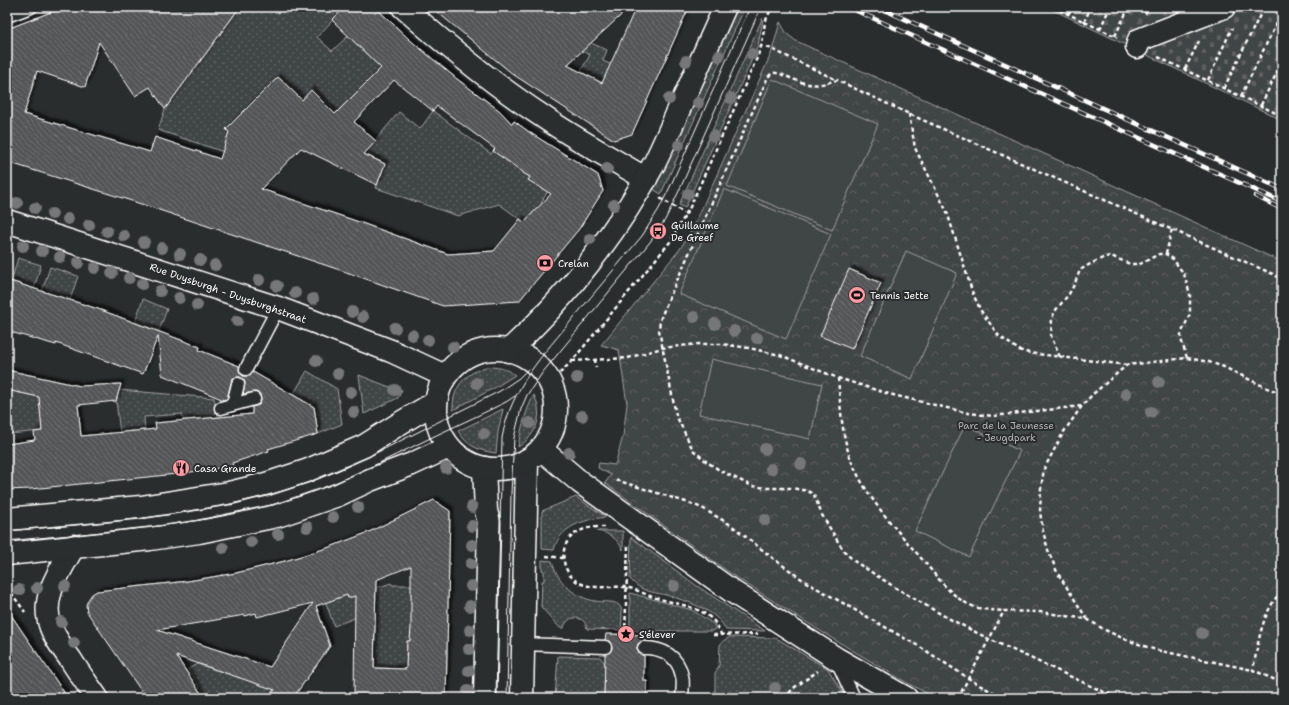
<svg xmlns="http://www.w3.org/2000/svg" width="1289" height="705" font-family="'Shantell Sans',sans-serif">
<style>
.grass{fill:url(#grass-dots);stroke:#a0a2a2}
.cemetery{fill:url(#cemetery-stones);stroke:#a0a2a2}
.park{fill:url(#park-crowns);stroke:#a0a2a2}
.pitch{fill:#414445;stroke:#a0a2a2}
.building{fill:url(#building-back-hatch);stroke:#fff;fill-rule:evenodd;filter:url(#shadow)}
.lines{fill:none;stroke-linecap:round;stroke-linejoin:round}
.lane-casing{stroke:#fff;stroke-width:15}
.street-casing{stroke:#fff;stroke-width:25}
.secondary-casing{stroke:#fff;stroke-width:25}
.primary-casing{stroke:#fff;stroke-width:25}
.path{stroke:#fff;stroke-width:2.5;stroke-dasharray:4 3;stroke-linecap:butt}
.lane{stroke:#2a2d2e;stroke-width:12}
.street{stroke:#2a2d2e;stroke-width:22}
.secondary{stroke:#2a2d2e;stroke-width:22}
.primary{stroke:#2a2d2e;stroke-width:22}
.tram{stroke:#fff;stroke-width:1}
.rail-casing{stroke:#fff;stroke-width:4.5}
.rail{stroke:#2a2d2e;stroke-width:3;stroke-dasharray:9;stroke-linecap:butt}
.tree{fill:#757778}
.labels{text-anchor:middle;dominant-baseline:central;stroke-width:4;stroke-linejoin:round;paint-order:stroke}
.poi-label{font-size:10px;fill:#fff;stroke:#2a2d2e;text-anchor:start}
.street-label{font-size:10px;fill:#fff;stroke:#2a2d2e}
.park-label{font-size:10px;fill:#b3b4b5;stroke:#2a2d2e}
</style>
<defs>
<pattern id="grass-dots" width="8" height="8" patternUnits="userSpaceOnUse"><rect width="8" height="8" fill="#414445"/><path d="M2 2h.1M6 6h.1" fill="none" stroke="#5e6061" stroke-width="1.8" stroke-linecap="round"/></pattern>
<pattern id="cemetery-stones" width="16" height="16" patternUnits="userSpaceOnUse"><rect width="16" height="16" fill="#414445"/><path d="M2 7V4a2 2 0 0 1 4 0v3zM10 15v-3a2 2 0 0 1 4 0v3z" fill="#5e6061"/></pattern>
<pattern id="park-crowns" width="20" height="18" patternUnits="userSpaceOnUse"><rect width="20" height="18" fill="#414445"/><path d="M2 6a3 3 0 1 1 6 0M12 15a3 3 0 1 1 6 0" fill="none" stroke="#5e6061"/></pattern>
<pattern id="building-back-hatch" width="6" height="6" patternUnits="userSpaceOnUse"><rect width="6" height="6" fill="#555758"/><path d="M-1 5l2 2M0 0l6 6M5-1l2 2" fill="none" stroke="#6e7071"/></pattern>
<filter id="shadow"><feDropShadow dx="3.5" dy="-3.5" stdDeviation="1" flood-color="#0009"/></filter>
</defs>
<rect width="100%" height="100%" fill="#2a2d2e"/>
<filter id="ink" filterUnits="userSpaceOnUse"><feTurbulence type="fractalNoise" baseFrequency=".025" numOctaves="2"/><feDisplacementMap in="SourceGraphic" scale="8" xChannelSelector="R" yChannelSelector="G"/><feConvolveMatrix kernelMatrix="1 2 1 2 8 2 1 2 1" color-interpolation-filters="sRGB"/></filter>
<g filter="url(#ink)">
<g class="grass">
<polygon points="240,7 345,7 317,37 332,51 348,36 381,68 325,123 278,77 226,129 247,149 242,158 158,130 165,109"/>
<polygon points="736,7 745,7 661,194 653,189 663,169"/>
<polygon points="762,19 763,19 758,46 685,208 679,205"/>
<polygon points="591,43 607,50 603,61 621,69 612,89 580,72 590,55 582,51"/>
<polygon points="433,111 491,154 493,151 513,165 525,168 523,173 530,177 528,180 537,185 549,189 541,203 545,206 537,208 524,222 499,204 458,216 376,188 385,164 364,154 399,112 420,129"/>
<polygon points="18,258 41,265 34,289 11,282"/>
<polygon points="50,267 78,276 70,300 42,291"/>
<polygon points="143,299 167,309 159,331 135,322"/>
<path d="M486,367C497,367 506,368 515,375L496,387L453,410C452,388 465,373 486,367Z"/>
<polygon points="307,371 337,389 342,424 318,434 314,407 293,395"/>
<polygon points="359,375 387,386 402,390 398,398 364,414"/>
<polygon points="7,390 39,397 42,431 7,434"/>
<polygon points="119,390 214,398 219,419 184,421 182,414 144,417 145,431 120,433 116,401"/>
<path d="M534,395C544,416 537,435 518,447C521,429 525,412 534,395Z"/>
<path d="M503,409L498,432L496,453C479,451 467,446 458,431Z"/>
<path d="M576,497L606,517C583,520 560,526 554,550L542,549V511Z"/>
<path d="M597,531H623V550C617,538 609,533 597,531Z"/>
<path d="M631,537L697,586L765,631L726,630C716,609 686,601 666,595C657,593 647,592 639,587C636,585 633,582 630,579Z"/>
<path d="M542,560L552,561C557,581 573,597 595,601C603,603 617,599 621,608C623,614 621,624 621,630L587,629C586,620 579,616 570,619L565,624L564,628H560L541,607L542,581H544V571L542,570Z"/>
<polygon points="391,583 392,585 416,585 415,628 411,628 410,641 407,641 406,656 410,656 410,669 374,669 375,610 334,626 325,600 330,601 347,595 348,598"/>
<polygon points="630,593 692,610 715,625 715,629 712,631 630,631"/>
<polygon points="730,637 776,638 828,669 846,698 819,698 807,692 804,698 715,698 715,673 719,666 720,645 723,641"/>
<polygon points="558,656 600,657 605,664 604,694 596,694 596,698 555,698"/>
<polygon points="197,664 275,689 263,698 204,698 198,689 200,687 188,669"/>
</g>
<polygon class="cemetery" points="1047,7 1282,7 1282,120"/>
<polygon class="park" points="780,22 787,34 796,41 1282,262 1282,698 936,698 909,684 830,637 737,578 605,483 611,475 598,468 599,463 615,465 623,436 627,404 619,350 601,345 680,249 693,228 771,54"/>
<g class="pitch">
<polygon points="772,79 878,124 832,230 727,186"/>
<polygon points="724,189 831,234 786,339 679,294"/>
<polygon points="906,251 957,273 912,379 860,356"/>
<polygon points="711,359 822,384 810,439 699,414"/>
<polygon points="965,425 1020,451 969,557 915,531"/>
</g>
<g class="building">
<path d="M64,7H240L165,109L150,87L135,96L99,42L85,87L37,71L24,114L150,152L155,137L220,159L229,132L226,129L278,77L302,100L311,90L335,114L381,68L332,20L345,7H375L410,40L457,79L500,111L512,124L514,121L532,134L598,175L603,191L579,229L519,301L443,306L346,272L135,202L7,162V29ZM394,80L433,111L437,106L495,149L493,151L523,172V173L530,177L528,180L551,194L524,222L520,219L494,251L448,254L356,221L261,189L301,148L377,185L385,164L364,154L376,141L354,122Z"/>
<polygon points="431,7 630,7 567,65 602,83 636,7 689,7 632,134 614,140 514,75"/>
<polygon points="849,269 881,283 852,349 820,336"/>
<polygon points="7,280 98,309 200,347 199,350 239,366 240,373 243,376 250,376 253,372 314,407 318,434 268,449 269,451 232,463 233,466 177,474 31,489 7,490 7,444 35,440 34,432 42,431 39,397 7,390 7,370 80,386 121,384 116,401 78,405 81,436 156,429 155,423 252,414 252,407 259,405 261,401 260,394 256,392 243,394 245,382 243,379 240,377 236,377 232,379 227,399 224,400 162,375 158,336 143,374 56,343 56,345 7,331"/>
<path d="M434,500L450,511L446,698H354L355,596L348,598L347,595L316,606L330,646L293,698H263L275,690L176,656L204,698H146L87,612L86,605L88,600L92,594L97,591L188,581L236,573L285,561L330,547L369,532ZM411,566V628L410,641H407L406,669L374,668L376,580ZM313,603L270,667L157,630L245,615V616L256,613L257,617Z"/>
<polygon points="7,609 28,640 68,698 7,698"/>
<polygon points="606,634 645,635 644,641 638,644 637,648 640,654 644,656 644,681 647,681 647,698 604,698 605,654 611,651 612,647 609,641 605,640"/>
</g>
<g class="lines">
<g class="lane-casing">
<g id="lane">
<polyline points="7,16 31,7"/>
<polyline points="246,369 278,308"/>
<polyline points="233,404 238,384"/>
<polyline points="221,408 254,399"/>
<polyline points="523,644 605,647"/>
<path d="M644,648C663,648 678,656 682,676C684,682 682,691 682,698"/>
<polyline points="837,661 854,698"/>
</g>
</g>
<g class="street-casing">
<g id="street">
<path d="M403,7C447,46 493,84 542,116C575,139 611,158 646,179"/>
<polyline points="1137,47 1139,40 1224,7"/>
<polyline points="7,221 278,308 391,351 445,376"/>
<polyline points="541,449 580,482 733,592 837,659 906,698"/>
<path d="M74,546C66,560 57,574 51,590C41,619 54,637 71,660C79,673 88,685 97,698"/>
</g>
</g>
<g class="secondary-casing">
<g id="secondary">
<polyline points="484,468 486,511 489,522 485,698"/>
<polyline points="522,698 527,460"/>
</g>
</g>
<g class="primary-casing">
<g id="primary">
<circle cx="496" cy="409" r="60"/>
<path d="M508,351C566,299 618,231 655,162C664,144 672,125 680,107C695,74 710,40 725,7"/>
<polyline points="7,519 141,507 229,493 266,484 306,471 364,446 402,422 436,402"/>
<polyline points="7,554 150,539 199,532 277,516 338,495 370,480 412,464 449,447"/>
</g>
</g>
<g class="path">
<polyline points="1053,7 1117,37"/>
<polyline points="1068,14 1072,7"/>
<polyline points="1145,14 1148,7"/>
<polyline points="1084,22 1091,7"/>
<polyline points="1100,29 1110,7"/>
<polyline points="1115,36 1129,7"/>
<polyline points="767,47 837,80"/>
<polyline points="1158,57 1282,116"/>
<polyline points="1185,69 1199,41"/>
<polyline points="1208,80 1232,28"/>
<polyline points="1224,88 1264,7"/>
<polyline points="1241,96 1282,12"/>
<polyline points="1261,105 1282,62"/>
<polyline points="909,114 915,148 947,212 973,294 981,311 999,336 1019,350 1029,353 1127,365"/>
<polyline points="660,198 686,214"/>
<polyline points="1166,254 1172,229"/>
<polyline points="1060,357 1051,336 1052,318 1055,311 1069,294 1075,283 1080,270 1092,263 1105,257 1111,256 1130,264 1140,264 1159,254 1166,254 1173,259 1184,274 1190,294 1190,314 1181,334 1181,339 1187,358"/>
<polyline points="595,359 596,368"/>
<polyline points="572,361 628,358 662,348 699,344 722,344 749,348 780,355 838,378 889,394 968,413 993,416 1082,406"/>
<path d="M838,378C841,409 841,438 854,467C870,502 897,530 921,558C934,573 948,593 966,603C978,610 990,610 1004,611"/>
<polyline points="550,383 572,361 670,242 690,207 757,58 762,44 765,22 772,7"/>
<polyline points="616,480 689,503 702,508 731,525 774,559 806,582 920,647 979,685 1005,698"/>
<path d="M605,527C595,527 585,527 576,533C555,546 562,579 585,585C597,589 612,586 624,587C634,588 644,594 653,597C676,605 714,606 721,635"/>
<polyline points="546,556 563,558"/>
<polyline points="7,587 25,612"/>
<path d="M1282,591C1262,611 1258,643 1253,670L1282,683"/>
<polyline points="1087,619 1057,572 1048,550 1043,531 1040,512 1041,488 1044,469 1063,433 1082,406 1093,394 1127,365 1187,358 1209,362 1224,367 1269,389 1282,393"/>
<polyline points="625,634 628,544"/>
<polyline points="713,635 758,634"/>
<polyline points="784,698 795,687 818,671"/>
<polyline points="958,698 1004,611 1040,612 1087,619 1105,630 1127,640 1156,650 1253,670"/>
<path d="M1117,698L989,639L946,617L896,588L854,561L844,551L837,540L822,515L814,495L808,491L792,488H766L752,486L721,471L707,462L693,450L676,415L659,330L660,320L666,305L768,77L772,73C778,72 783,75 788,77C810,86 814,87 837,80L909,114L1282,278"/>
</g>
<use href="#lane" class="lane"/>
<use href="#street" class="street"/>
<use href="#secondary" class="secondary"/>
<use href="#primary" class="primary"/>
<g class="tram">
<path d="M7,531C94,523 183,518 268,495C315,483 359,462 402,440C435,424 467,407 500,391L519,378L528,369"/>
<path d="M7,541C95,532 185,528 271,505C321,492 367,469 414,446C444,431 476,417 506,402L515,396"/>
<path d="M496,698L502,438C511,387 543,355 575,316C597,290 619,263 642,236L659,209L670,187L750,7"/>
<polyline points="507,698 511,494 514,438 521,409 527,395 543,372 650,242 665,220 679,191 761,7"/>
</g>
<g class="rail-casing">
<g id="rail">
<polyline points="848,7 1282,202"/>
<polyline points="878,7 1282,189"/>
<polyline points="1255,196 1282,209"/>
</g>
</g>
<use href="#rail" class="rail"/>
</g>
<g class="tree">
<circle cx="752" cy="54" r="6"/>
<circle cx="719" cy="56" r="6"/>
<circle cx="686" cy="61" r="6"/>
<circle cx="731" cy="98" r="6"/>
<circle cx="669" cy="99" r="6"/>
<circle cx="698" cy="103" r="6"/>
<circle cx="714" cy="136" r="6"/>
<circle cx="679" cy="145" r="6"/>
<circle cx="607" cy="169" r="6"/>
<circle cx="688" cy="194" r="6"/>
<circle cx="17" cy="203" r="6"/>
<circle cx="614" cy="205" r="6"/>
<circle cx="35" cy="208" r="6"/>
<circle cx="52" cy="214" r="6"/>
<circle cx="68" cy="219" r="6"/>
<circle cx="89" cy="225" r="6"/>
<circle cx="107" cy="231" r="6"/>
<circle cx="124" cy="236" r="6"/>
<circle cx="590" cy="239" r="6"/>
<circle cx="144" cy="242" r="6"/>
<circle cx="23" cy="246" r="6"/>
<circle cx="162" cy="248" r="6"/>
<circle cx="42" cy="251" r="6"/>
<circle cx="180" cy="254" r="6"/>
<circle cx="60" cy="257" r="6"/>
<circle cx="200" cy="260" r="6"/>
<circle cx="78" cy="263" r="6"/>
<circle cx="215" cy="265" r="6"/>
<circle cx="95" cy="268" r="6"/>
<circle cx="112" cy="273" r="6"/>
<circle cx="129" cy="278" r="6"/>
<circle cx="259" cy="280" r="6"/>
<circle cx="142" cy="284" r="6"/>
<circle cx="277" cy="286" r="6"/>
<circle cx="160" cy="291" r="6"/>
<circle cx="295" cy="293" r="6"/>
<circle cx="179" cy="298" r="6"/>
<circle cx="313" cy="299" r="6"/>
<circle cx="197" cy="305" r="6"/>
<circle cx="352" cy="312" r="6"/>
<circle cx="363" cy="317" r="6"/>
<circle cx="694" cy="317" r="6"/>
<circle cx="237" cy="321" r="6"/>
<circle cx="715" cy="324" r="6"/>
<circle cx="395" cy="328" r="6"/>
<circle cx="734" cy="331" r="6"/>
<circle cx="412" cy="335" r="6"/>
<circle cx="757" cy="338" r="6"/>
<circle cx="428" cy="340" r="6"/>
<circle cx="453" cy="347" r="6"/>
<circle cx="316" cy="361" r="6"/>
<circle cx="338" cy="374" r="6"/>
<circle cx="577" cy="378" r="6"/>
<circle cx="1159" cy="382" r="6"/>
<circle cx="477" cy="383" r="6"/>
<circle cx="395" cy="390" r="6"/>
<circle cx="351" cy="392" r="6"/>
<circle cx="1126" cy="394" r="6"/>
<circle cx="354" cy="412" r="6"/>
<circle cx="1151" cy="412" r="6"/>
<circle cx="582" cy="416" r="6"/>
<circle cx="530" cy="423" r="6"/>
<circle cx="484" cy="434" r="6"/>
<circle cx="765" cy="449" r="6"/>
<circle cx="569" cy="453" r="6"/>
<circle cx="801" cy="464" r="6"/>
<circle cx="446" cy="468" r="6"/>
<circle cx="771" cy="469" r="6"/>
<circle cx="358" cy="507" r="6"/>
<circle cx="472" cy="507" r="6"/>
<circle cx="333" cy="517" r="6"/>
<circle cx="765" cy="520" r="6"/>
<circle cx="472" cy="526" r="6"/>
<circle cx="307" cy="527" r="6"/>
<circle cx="278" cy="534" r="6"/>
<circle cx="251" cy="542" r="6"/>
<circle cx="472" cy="545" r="6"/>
<circle cx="223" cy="548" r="6"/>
<circle cx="471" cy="564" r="6"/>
<circle cx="65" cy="586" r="6"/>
<circle cx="471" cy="586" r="6"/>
<circle cx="674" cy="586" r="6"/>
<circle cx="37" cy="588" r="6"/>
<circle cx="19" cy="590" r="6"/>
<circle cx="470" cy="606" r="6"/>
<circle cx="61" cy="622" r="6"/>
<circle cx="470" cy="630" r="6"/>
<circle cx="1202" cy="633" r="6"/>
<circle cx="74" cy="643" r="6"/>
<circle cx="469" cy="649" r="6"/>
<circle cx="469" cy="671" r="6"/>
<circle cx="775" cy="688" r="6"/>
<circle cx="468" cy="691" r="6"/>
</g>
</g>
<defs>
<g id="bus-disc" transform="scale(0.9)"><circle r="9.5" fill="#ff9aa2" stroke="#2a2d2e"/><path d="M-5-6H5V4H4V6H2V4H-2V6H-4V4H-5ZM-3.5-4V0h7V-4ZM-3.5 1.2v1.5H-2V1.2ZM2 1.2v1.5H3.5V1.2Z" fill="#111"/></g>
<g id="bank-disc" transform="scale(0.9)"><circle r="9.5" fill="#ff9aa2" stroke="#2a2d2e"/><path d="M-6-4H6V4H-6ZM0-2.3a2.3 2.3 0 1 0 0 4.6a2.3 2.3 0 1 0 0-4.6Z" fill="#111"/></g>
<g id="stadium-disc" transform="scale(0.9)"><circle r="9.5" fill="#ff9aa2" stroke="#2a2d2e"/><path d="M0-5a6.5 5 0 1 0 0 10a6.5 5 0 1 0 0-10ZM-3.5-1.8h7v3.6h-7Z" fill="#111"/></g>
<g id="restaurant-disc" transform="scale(0.9)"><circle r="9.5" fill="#ff9aa2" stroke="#2a2d2e"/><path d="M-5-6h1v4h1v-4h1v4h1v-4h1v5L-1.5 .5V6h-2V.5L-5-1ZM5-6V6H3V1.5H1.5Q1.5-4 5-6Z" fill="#111"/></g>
<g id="sight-disc" transform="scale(0.9)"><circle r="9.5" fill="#ff9aa2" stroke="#2a2d2e"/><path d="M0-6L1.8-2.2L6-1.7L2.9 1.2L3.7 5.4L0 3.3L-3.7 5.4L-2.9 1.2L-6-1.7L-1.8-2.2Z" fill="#111"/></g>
</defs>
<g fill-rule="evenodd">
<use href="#bus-disc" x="658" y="231"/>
<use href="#bank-disc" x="545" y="263"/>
<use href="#stadium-disc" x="857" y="295"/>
<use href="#restaurant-disc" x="181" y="468"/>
<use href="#sight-disc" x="626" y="634"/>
</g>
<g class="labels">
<g class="poi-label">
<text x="671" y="225">Guillaume<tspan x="671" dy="12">De Greef</tspan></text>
<text x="558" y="263">Crelan</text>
<text x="870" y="295">Tennis Jette</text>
<text x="194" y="468">Casa Grande</text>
<text x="639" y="634">S'élever</text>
</g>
<g class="street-label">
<text transform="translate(228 293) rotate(19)">Rue Duysburgh - Duysburghstraat</text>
</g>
<g class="park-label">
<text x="1006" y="425">Parc de la Jeunesse<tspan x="1006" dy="12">- Jeugdpark</tspan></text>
</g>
</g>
<rect width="1289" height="705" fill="none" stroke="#2a2d2e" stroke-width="24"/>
<rect x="12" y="12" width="1265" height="681" fill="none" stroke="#fff" stroke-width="1.5" filter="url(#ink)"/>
</svg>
